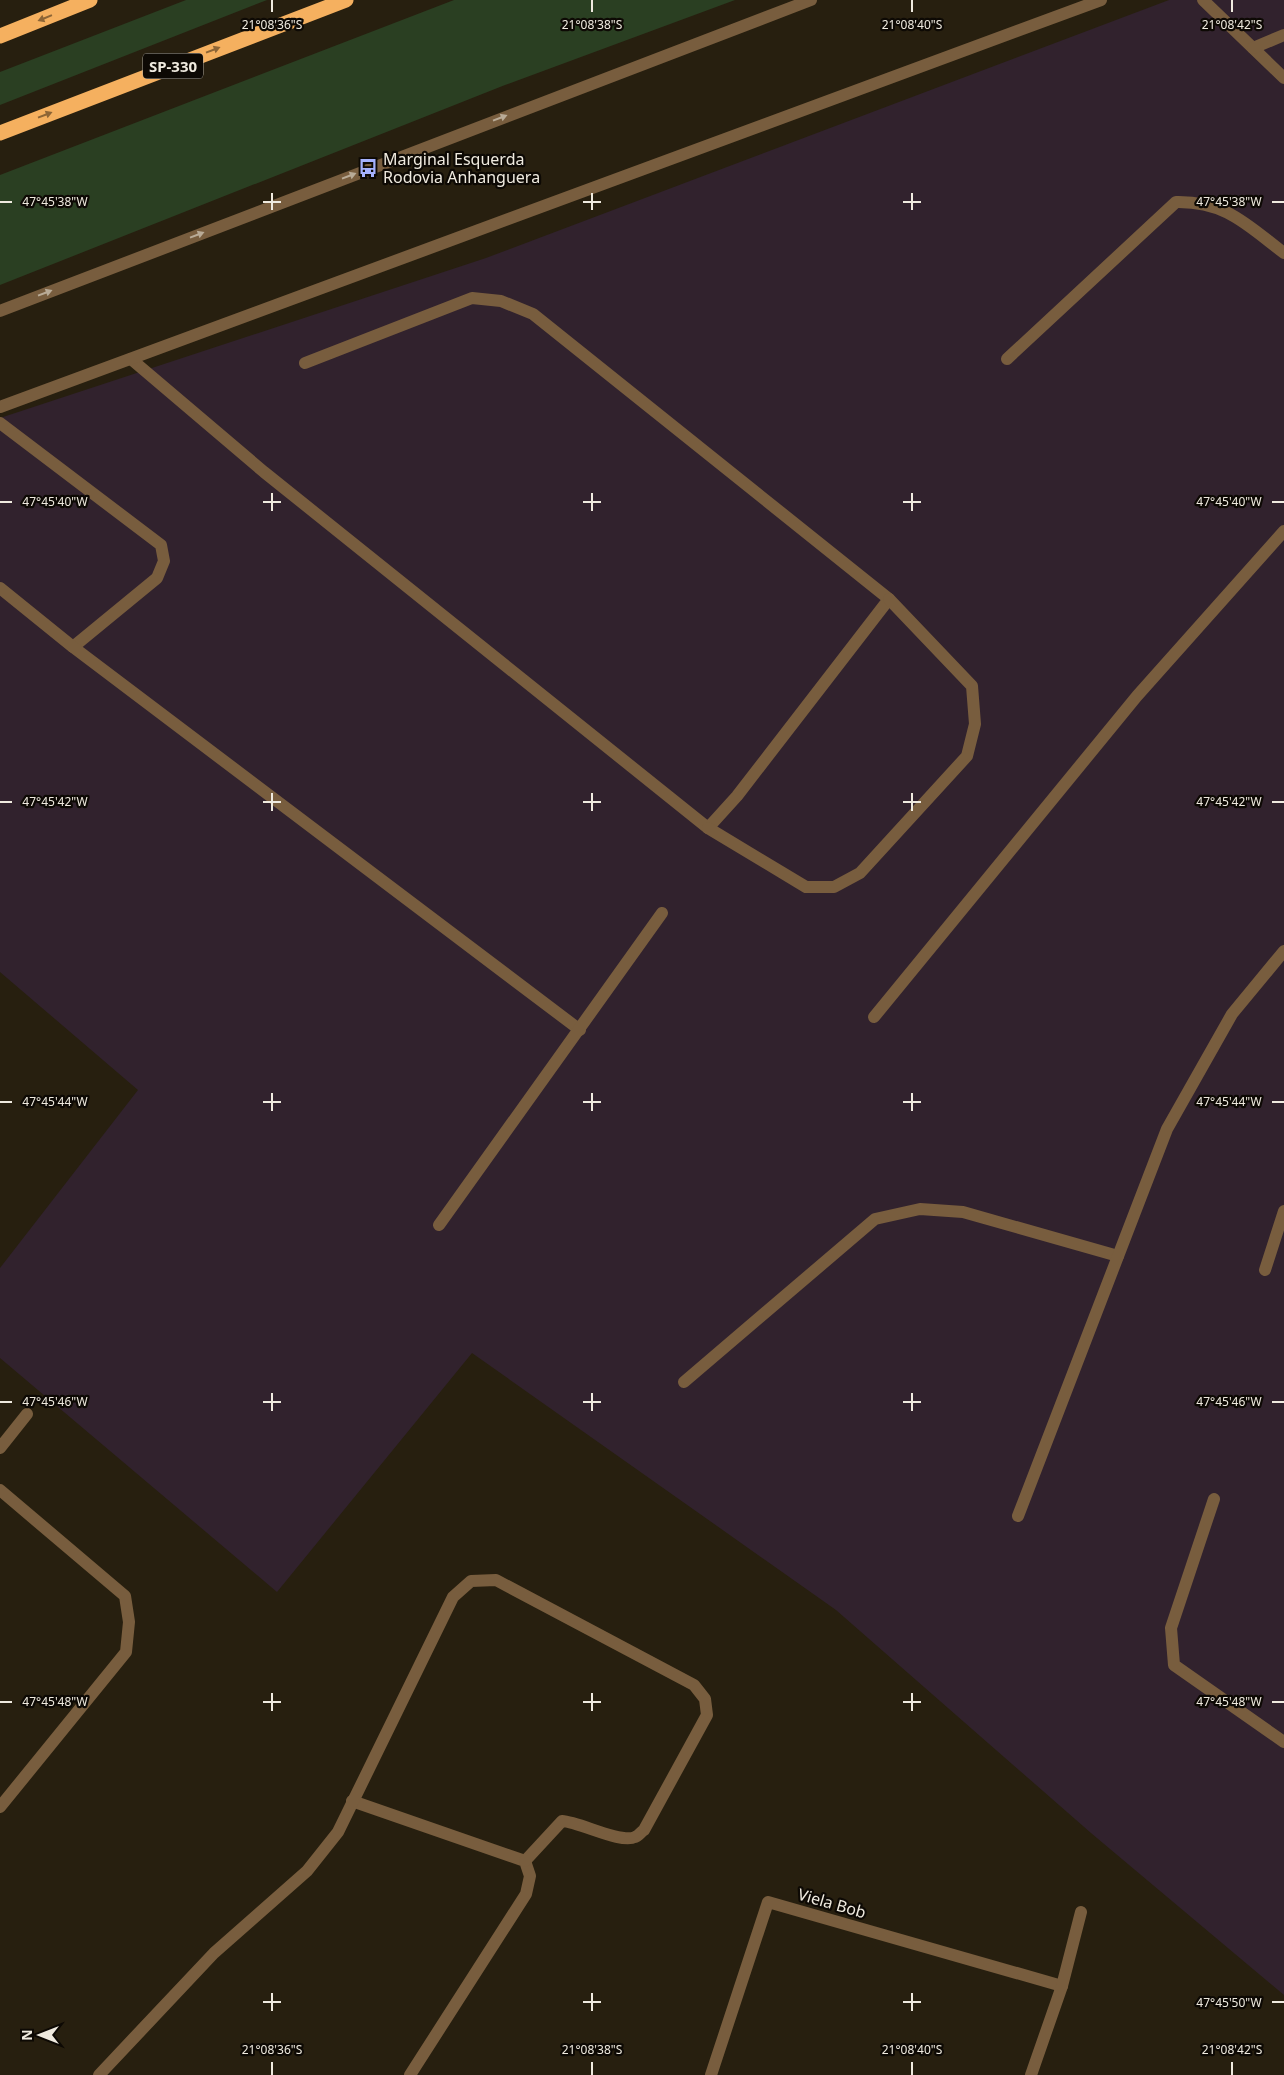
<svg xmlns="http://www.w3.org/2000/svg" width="1284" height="2075" font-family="'Noto Sans',sans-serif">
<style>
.industrial{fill:#31222d}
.green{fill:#2a3f22}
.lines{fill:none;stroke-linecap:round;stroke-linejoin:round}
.minor{stroke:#785d3e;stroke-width:12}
.highway{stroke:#f5b05f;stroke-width:15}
.oneway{fill:#8d6536}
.oneway2{fill:#b9ab97}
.ticks{fill:none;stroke:#efeadf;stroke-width:2}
.labels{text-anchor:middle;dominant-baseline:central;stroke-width:4.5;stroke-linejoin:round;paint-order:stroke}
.shield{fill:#0d0904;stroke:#aba69d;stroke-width:1}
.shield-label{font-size:15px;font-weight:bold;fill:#efeadf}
.poi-label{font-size:16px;fill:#efeadf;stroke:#0d0904;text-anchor:start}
.street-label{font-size:16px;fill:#efeadf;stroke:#0d0904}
.ticks-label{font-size:12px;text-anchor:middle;fill:#efeadf;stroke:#0d0904;stroke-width:4.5;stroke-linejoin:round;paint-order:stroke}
</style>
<rect width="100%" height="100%" fill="#271f0f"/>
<polygon class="industrial" points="1169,0 1284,0 1284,1995 1091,1833 836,1610 472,1353 277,1592 0,1358 0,1268 138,1090 0,972 0,418 486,258"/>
<g class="green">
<polygon points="186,0 267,0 0,105 0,72"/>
<polygon points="454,0 735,0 505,85 0,285 0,175"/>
</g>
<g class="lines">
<g class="minor">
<polyline points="1203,0 1284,78"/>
<polyline points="1253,48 1284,35"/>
<polyline points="0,311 811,0"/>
<polyline points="131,359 264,472 708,828 737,796 889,599 533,314 501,301 472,298 305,363"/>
<path d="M1007,359L1176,202C1226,201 1247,225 1284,253"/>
<polyline points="0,407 1101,0"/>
<polyline points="0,423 161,545 164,561 157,578 73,647"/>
<polyline points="0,588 73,647 580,1030"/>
<polyline points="708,828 806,887 834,887 860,873 967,756 975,724 972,686 889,599"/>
<polyline points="874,1017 1137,696 1284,531"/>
<polyline points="439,1225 662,913"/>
<polyline points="1265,1270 1284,1211"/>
<polyline points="684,1382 875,1219 920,1209 963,1212 1118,1256"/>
<polyline points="0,1448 27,1414"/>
<polyline points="0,1490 125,1596 129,1622 126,1652 0,1807"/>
<polyline points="1214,1499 1171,1628 1174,1665 1284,1742"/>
<polyline points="1018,1516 1167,1129 1232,1014 1284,951"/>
<polyline points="352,1801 525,1861 530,1876 526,1894 410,2075"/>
<path d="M99,2075L214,1953L307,1871L338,1832L453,1597L471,1581L496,1580L694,1685L705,1699L707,1715L644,1830C641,1832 638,1836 635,1837C621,1844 580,1822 562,1821L525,1861"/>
<polyline points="711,2075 768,1902 1062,1986"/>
<polyline points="1031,2075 1062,1986 1081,1912"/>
</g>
<g class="highway">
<polyline points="0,36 90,0"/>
<polyline points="0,133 346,0"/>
</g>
</g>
<defs><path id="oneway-solid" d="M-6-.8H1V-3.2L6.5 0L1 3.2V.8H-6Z" transform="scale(1.25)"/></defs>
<g class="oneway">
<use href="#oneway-solid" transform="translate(45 18) rotate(158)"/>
<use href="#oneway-solid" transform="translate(213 50) rotate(-21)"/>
<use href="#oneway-solid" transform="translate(45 115) rotate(-21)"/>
</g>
<g class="oneway2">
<use href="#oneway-solid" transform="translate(500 118) rotate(-21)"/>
<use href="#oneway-solid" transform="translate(349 176) rotate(-21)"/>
<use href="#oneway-solid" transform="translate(197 235) rotate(-21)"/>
<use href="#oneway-solid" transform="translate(45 293) rotate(-21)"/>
</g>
<path class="ticks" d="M272,0V12M592,0V12M912,0V12M1232,0V12M272,193V210M592,193V210M912,193V210M0,202H12M263,202H281M583,202H601M903,202H921M1272,202H1284M272,493V511M592,493V511M912,493V511M0,502H12M263,502H281M583,502H601M903,502H921M1272,502H1284M272,793V811M592,793V811M912,793V811M0,802H12M263,802H281M583,802H601M903,802H921M1272,802H1284M272,1093V1111M592,1093V1111M912,1093V1111M0,1102H12M263,1102H281M583,1102H601M903,1102H921M1272,1102H1284M272,1393V1411M592,1393V1411M912,1393V1411M0,1402H12M263,1402H281M583,1402H601M903,1402H921M1272,1402H1284M272,1693V1711M592,1693V1711M912,1693V1711M0,1702H12M263,1702H281M583,1702H601M903,1702H921M1272,1702H1284M272,1993V2011M592,1993V2011M912,1993V2011M263,2002H281M583,2002H601M903,2002H921M1272,2002H1284M272,2062V2075M592,2062V2075M912,2062V2075M1232,2062V2075"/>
<defs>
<g id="bus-bare" transform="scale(1.5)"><path d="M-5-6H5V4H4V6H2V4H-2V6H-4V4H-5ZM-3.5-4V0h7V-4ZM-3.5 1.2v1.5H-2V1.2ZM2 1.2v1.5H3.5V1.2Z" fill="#a5b1fc" stroke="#0d0904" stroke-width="2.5" paint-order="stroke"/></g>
</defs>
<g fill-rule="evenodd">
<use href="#bus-bare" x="368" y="168"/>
</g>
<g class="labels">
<rect class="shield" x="143" y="53.5" width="60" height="25" rx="4"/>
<g class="shield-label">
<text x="173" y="66">SP-330</text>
</g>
<g class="poi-label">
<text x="383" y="159">Marginal Esquerda<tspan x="383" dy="18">Rodovia Anhanguera</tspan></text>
</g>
<g class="street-label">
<text transform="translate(832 1903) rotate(16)">Viela Bob</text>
</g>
</g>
<g class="ticks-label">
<text x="272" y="29">21°08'36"S</text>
<text x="592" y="29">21°08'38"S</text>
<text x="912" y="29">21°08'40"S</text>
<text x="1232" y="29">21°08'42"S</text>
<text x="1229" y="206">47°45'38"W</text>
<text x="55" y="206">47°45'38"W</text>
<text x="1229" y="506">47°45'40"W</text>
<text x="55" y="506">47°45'40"W</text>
<text x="1229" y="806">47°45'42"W</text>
<text x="55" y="806">47°45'42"W</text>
<text x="1229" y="1106">47°45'44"W</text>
<text x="55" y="1106">47°45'44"W</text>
<text x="1229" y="1406">47°45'46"W</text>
<text x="55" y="1406">47°45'46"W</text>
<text x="1229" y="1706">47°45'48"W</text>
<text x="55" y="1706">47°45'48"W</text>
<text x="1229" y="2007">47°45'50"W</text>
<text x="272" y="2054">21°08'36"S</text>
<text x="592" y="2054">21°08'38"S</text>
<text x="912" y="2054">21°08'40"S</text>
<text x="1232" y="2054">21°08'42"S</text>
</g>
<g transform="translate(40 2035) rotate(270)" stroke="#0d0904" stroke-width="4" paint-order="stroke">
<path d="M0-4L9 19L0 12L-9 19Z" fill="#efeadf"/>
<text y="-8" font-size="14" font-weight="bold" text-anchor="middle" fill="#efeadf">N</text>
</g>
</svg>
